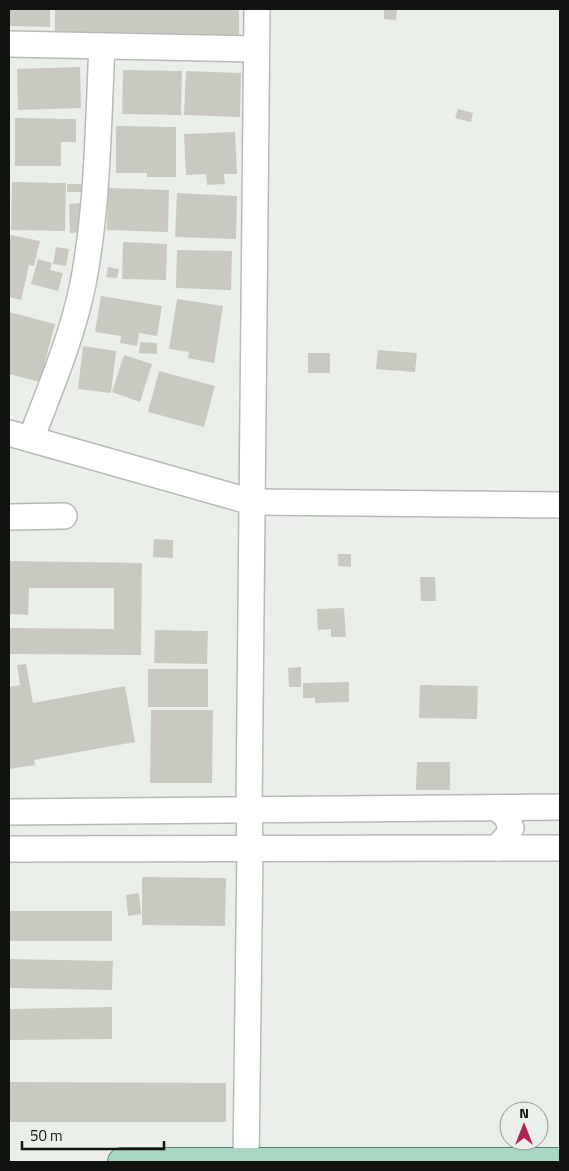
<svg xmlns="http://www.w3.org/2000/svg" width="569" height="1171" font-family="'Titillium Web',sans-serif">
<style>
.building{fill:#c9c9c2}
.lines{fill:none;stroke-linecap:round;stroke-linejoin:round}
.minor-casing{stroke:#b6bbb5;stroke-width:28}
.major-casing{stroke:#4d8269;stroke-width:30}
.minor{stroke:#fff;stroke-width:25}
.major{stroke:#a8d8c1;stroke-width:28}
</style>
<rect width="100%" height="100%" fill="#ebefe9"/>
<g class="building">
<polygon points="9,9 50,9 50,27 9,26"/>
<polygon points="55,9 239,9 239,36 83,42 83,32 55,32"/>
<polygon points="384,9 397,9 396,20 384,19"/>
<polygon points="80,67 81,108 18,110 17,69"/>
<polygon points="123,70 182,71 181,115 122,114"/>
<polygon points="186,71 241,73 240,117 184,115"/>
<polygon points="458,109 473,113 471,122 455,118"/>
<polygon points="15,118 76,119 76,142 61,142 61,166 15,166"/>
<polygon points="116,126 176,127 176,177 147,177 147,173 116,173"/>
<polygon points="235,132 237,174 224,174 225,184 207,185 206,174 186,175 184,134"/>
<polygon points="12,182 66,183 65,231 11,230"/>
<rect x="67" y="184" width="16" height="8"/>
<polygon points="108,188 169,190 168,232 107,230"/>
<polygon points="177,193 237,196 236,239 175,237"/>
<polygon points="82,203 83,232 70,233 69,204"/>
<polygon points="11,235 40,241 34,266 29,265 21,300 9,297 9,245"/>
<polygon points="123,242 167,244 166,280 122,279"/>
<polygon points="56,247 69,249 66,266 53,264"/>
<polygon points="177,250 232,251 231,290 176,288"/>
<polygon points="38,259 52,263 50,270 63,273 58,291 31,284"/>
<polygon points="108,267 119,269 117,278 106,277"/>
<polygon points="101,296 162,306 157,336 139,333 137,346 120,343 121,336 95,332"/>
<polygon points="177,299 223,306 214,363 188,358 189,352 169,349"/>
<polygon points="9,312 55,324 40,382 9,374"/>
<polygon points="140,342 157,343 157,354 139,353"/>
<polygon points="83,346 116,351 111,393 78,389"/>
<polygon points="378,350 417,353 415,372 376,369"/>
<rect x="308" y="353" width="22" height="20"/>
<polygon points="124,355 152,364 140,402 112,392"/>
<polygon points="159,371 215,386 204,427 148,412"/>
<polygon points="154,539 173,540 173,558 153,557"/>
<polygon points="338,554 351,554 351,567 338,566"/>
<polygon points="9,561 142,563 141,655 9,654 9,628 114,629 114,588 29,588 28,615 9,614"/>
<polygon points="420,577 435,577 436,601 421,601"/>
<polygon points="344,608 346,637 331,637 331,629 318,630 317,609"/>
<polygon points="155,630 208,631 207,664 154,663"/>
<polygon points="26,664 33,703 125,686 135,742 34,760 35,765 9,769 9,687 20,685 17,665"/>
<polygon points="301,667 301,687 289,687 288,668"/>
<rect x="148" y="669" width="60" height="38"/>
<polygon points="349,682 349,702 315,703 315,698 303,698 303,683"/>
<polygon points="420,685 478,686 477,719 419,718"/>
<polygon points="151,710 213,710 212,783 150,783"/>
<polygon points="417,762 450,762 450,790 416,790"/>
<polygon points="142,877 226,878 225,926 142,925"/>
<polygon points="139,893 141,914 128,916 126,895"/>
<rect x="9" y="911" width="103" height="30"/>
<polygon points="9,959 113,961 112,990 9,988"/>
<polygon points="112,1007 112,1039 9,1040 9,1009"/>
<polygon points="9,1082 226,1083 226,1122 9,1122"/>
</g>
<g class="lines">
<g class="minor-casing">
<g id="minor">
<polyline points="9,44 256,49"/>
<polyline points="9,433 252,502 560,505"/>
<path d="M31,439C50,389 72,338 83,284C98,206 98,125 102,46"/>
<polyline points="9,517 64,516"/>
<polyline points="497,808 507,817 511,828 507,837 497,848"/>
<polyline points="9,812 560,807"/>
<polyline points="9,849 560,848"/>
<polyline points="246,1162 250,849 249,810 257,9"/>
</g>
</g>
<g class="major-casing">
<polyline id="major" points="122,1162 560,1162"/>
</g>
<use href="#minor" class="minor"/>
<use href="#major" class="major"/>
</g>
<rect width="569" height="1171" fill="none" stroke="#111311" stroke-width="20"/>
<g transform="translate(524 1126)"><circle r="24" fill="#ebefe9" stroke="#949793"/>
<path d="M0-4L9 19L0 12L-9 19Z" fill="#b22255"/>
<text y="-8" font-size="14" font-weight="bold" text-anchor="middle" fill="#111311">N</text>
</g>
<path d="M22 1141v8h142v-8" fill="none" stroke="#111311" stroke-width="2.5"/>
<text x="30" y="1141" font-size="15" fill="#111311" stroke="#ebefe9" stroke-width="4" paint-order="stroke">50 m</text>
</svg>
